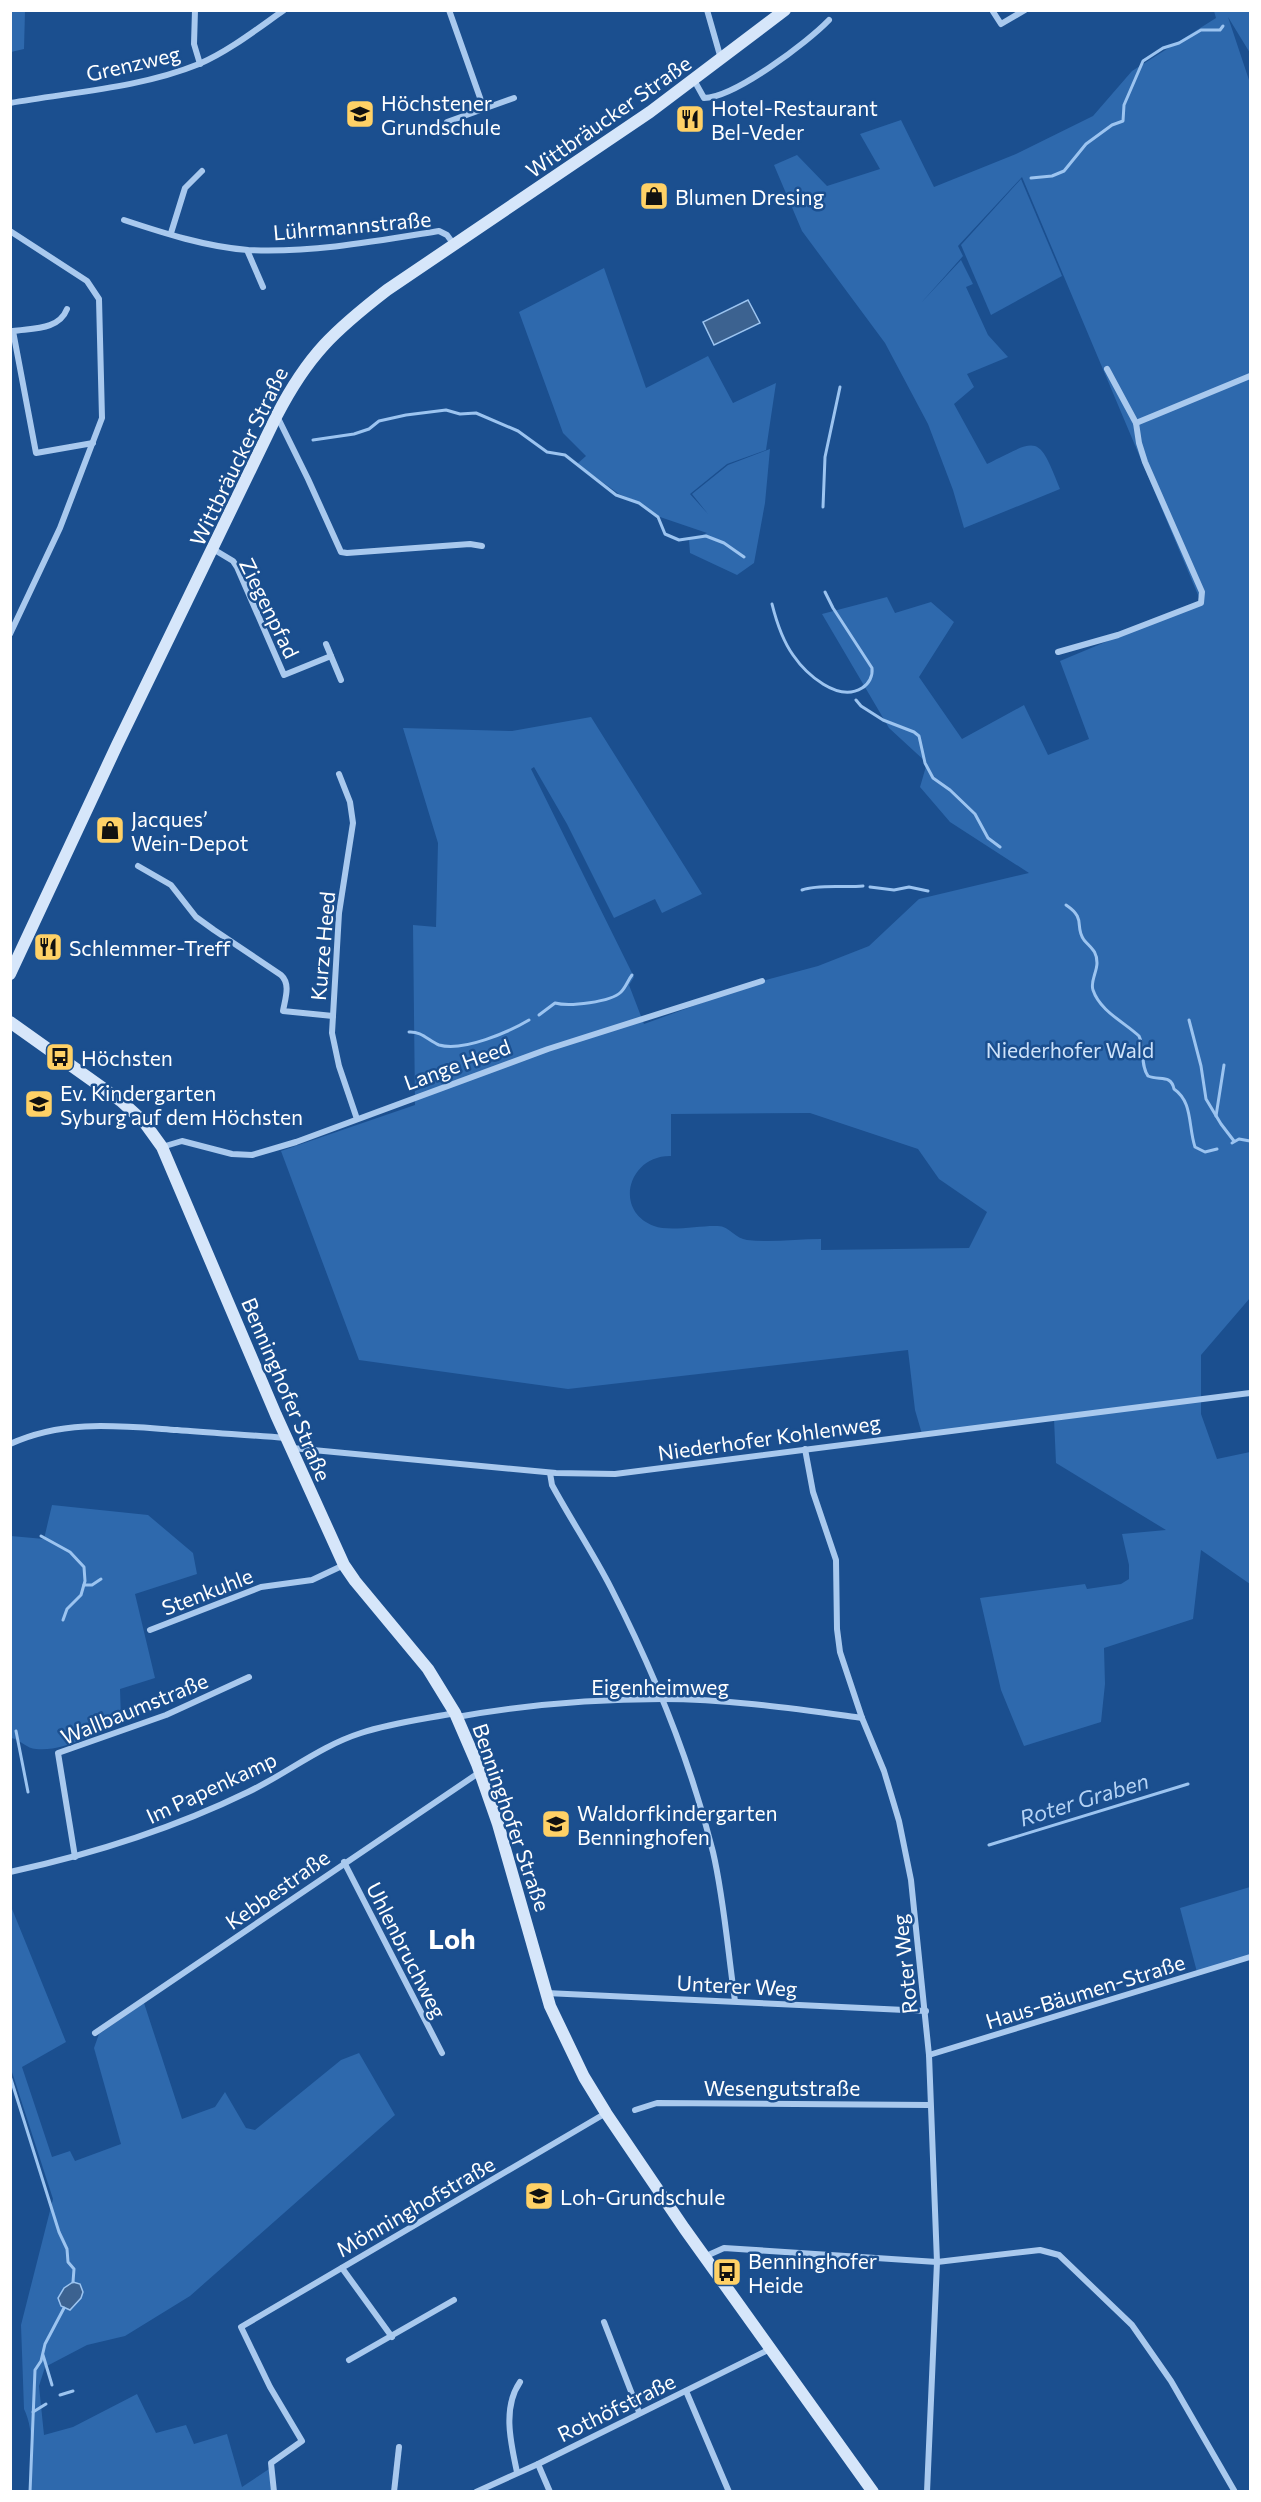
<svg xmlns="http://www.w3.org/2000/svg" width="1261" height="2502" font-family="Commissioner,sans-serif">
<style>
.green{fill:#2e69ad;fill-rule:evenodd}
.water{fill:#3c6290;stroke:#9cc4f0;stroke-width:1.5}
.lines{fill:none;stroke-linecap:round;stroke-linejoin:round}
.stream{stroke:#9cc4f0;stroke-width:3}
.minor{stroke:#a9c9ee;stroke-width:6}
.secondary{stroke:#d6e6fa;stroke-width:12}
.labels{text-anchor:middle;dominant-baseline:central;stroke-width:5;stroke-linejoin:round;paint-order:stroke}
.street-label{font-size:21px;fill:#fff;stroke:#1b4f8f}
.poi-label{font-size:21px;fill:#fff;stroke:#1b4f8f;text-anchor:start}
.park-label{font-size:21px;fill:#cfe3fa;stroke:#1b4f8f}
.water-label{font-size:22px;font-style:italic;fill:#b5d3f5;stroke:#1b4f8f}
.district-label{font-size:27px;font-weight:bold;fill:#fff;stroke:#1b4f8f}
</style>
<rect width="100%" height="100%" fill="#1b4f8f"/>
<g class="green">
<polygon points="11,10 25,11 24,49 11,52"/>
<path d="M1214,11H1250V53L1228,17L1250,83V1298L1201,1355V1414L1217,1459L1250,1452V1584L1201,1550L1193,1619L1104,1648L1105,1684L1101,1722L1024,1746L1001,1690L980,1598L1085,1584L1087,1589L1121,1584L1129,1579V1565L1122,1534L1166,1530L1056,1463L1054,1419L922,1434L915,1410L908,1350L568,1389L359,1360L281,1151L415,1105L413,925L436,927L438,843L403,728L512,731L591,717L702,894L662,913L655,899L614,918L567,824L534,767L531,769L634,977L629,985L644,1024L762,981L818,966L869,946L919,899L1029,873L950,822L920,787L927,763L889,728L822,614L887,597L895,613L931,602L954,622L919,677L962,739L1024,705L1048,755L1089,739L1060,661L1201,602L1022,177L958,246L963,256L921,303L961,260L973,284L966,287L988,335L1008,357L967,374L974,387L954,404L987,464C1039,438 1038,434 1060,489L964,528L953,490L928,424L885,343L802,231L774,165L797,155L827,186L880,169L860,134L901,120L934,187L1016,154L1093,116L1132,71L1216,18ZM810,1113L918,1149L939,1179L987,1212L969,1248L821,1250V1239C797,1239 771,1243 747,1240C736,1239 729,1226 718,1226C701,1225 670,1232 654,1226C613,1211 628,1155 671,1156V1114Z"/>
<polygon points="1021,179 1062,276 991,315 961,245"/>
<polygon points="604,268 646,388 708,356 733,403 776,383 766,450 727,464 690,494 708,514 692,494 728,465 770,449 765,503 754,563 737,575 690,553 689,540 707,533 660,517 641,503 619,494 577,464 586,456 563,433 519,312"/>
<path d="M52,1505L148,1515L193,1553L197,1574L135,1594L155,1678L120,1689L121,1719C95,1732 66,1752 36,1749C27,1749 20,1739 11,1738V1536L44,1539Z"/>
<polygon points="1250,1887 1250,1956 1197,1972 1180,1908"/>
<path d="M10,1904L66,2042L22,2067L52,2157L70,2151L75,2161L121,2144L94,2048L99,2034L144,2003L182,2119L215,2107L225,2092L246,2128L255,2130L341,2060L359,2053L395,2115L190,2296L125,2336L87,2345L45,2367L39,2386L44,2435L73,2427L137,2394L156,2433L186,2425L194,2444L227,2434L242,2487L269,2469L271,2491H29C30,2465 36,2434 24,2409L21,2325L53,2199L11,2069Z"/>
</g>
<g class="water">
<polygon points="748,300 760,323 714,345 703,322"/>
<polygon points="73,2282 80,2284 83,2292 81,2298 70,2310 61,2306 58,2298 64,2288"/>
</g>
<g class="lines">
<g class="stream">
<polyline points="1031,178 1052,176 1064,171 1086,144 1112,125 1123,121 1124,105 1143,61 1163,48 1179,43 1201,30 1220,30 1223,26"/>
<polyline points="313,440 354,434 369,429 379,421 406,415 446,410 460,414 476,413 518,431 547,452 565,455 616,495 639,503 658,517 665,534 679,540 706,536 724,543 744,557"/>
<polyline points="823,507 825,457 840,387"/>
<path d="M772,604C776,620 783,641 793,655C806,674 838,703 862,688C869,684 873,676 872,668L833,608L825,592"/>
<polyline points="856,700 861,706 883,720 914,732 919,736 925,763 933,778 950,790 975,814 988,838 1000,847"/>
<polyline points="870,887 894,890 909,887 928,891"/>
<path d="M802,890C819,884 844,888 863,886"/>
<path d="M1066,905C1087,919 1074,926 1084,940C1091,948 1097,951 1097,963C1097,972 1090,982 1093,990C1100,1011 1124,1022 1139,1036C1145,1048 1140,1065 1148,1076C1159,1081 1171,1074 1174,1089C1193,1102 1188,1126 1195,1147L1205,1152L1217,1149"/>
<path d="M539,1015L555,1003C569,1007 611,1002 621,992C626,987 628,980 632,975"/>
<polyline points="1189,1020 1201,1066 1206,1099 1221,1124 1234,1141"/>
<path d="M409,1032C421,1031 429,1041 439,1045C463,1052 509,1032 529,1020"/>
<polyline points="1216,1116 1224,1065"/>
<polyline points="1232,1143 1239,1139 1250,1141"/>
<polyline points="41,1536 70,1552 84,1567 85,1581 81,1595 67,1609 63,1620"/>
<polyline points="84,1585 92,1585 101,1579"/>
<polyline points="16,1731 28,1792"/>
<polyline points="989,1845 1188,1784"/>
<polyline points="10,2076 59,2232 67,2249 68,2262 74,2269 73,2282"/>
<polyline points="43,2355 52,2385"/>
<polyline points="60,2395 73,2391"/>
<polyline points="33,2412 46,2404"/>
<polyline points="30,2492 35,2370 41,2361 45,2344 64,2308"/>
</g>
<g class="minor">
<polyline points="195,10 194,44 200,64"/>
<polyline points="449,10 484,109"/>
<polyline points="707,10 721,59"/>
<polyline points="992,10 1001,24 1025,10"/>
<path d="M694,80L704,98C734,98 808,42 829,20"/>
<path d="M10,103C72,92 140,88 199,64C229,51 257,29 284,10"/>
<polyline points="447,122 514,98"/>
<path d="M124,220C163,233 207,247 248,250C312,253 377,241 439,231L447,235L455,246"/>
<polyline points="10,231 87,281 99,299 102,418 60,528 10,634"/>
<polyline points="171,233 185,188 202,171"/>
<polyline points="247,250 263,287"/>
<polyline points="10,331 13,331 36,453 93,443"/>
<path d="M13,331C33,328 59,330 67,309"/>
<polyline points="277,416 308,479 341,552 347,553 470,544 482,546"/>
<polyline points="1136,423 1250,376"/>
<polyline points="213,549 233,561 237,567 284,675 331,656"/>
<polyline points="326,644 341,680"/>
<polyline points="1058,652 1118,635 1201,603 1202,592 1145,462 1139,443 1136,423 1107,369"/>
<polyline points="339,774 350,802 353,823 339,913 332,1033 339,1066 357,1119"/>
<path d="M138,866L171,885L196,917L214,930L281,975C291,984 285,999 283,1011L333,1016"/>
<polyline points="162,1147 182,1141 232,1154 252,1155 296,1142 548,1049 762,981"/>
<path d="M10,1444C64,1419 120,1426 177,1430C213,1433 250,1435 286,1438"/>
<polyline points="292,1448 556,1473 615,1474 1250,1393"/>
<polyline points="805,1449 813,1492 836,1560 837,1629 840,1652 862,1718 884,1771 899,1821 911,1880 929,2055 937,2262 927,2492"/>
<path d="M550,1473L552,1485C571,1520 593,1553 611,1588C654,1672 690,1760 713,1852C724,1899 728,1953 735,2001"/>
<polyline points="150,1630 261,1587 312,1580 344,1565"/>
<path d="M457,1717C524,1705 594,1699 662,1699C729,1699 796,1709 862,1718"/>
<polyline points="75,1857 58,1753 166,1715 249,1677"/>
<polyline points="344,1862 442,2053"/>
<path d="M10,1872C93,1854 172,1829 248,1792C286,1774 320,1746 361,1733C391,1723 424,1719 455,1713"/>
<polyline points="546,1993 926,2011"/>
<polyline points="95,2033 480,1772"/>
<polyline points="929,2055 1250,1957"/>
<polyline points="635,2110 657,2103 929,2105"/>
<polyline points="704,2257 724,2248 937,2262 1040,2250 1059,2255 1132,2325 1171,2381 1235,2492"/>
<polyline points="342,2268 392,2337"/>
<polyline points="604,2322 639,2412"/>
<polyline points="349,2360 454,2300"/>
<polyline points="686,2391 729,2492"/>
<polyline points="538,2464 550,2492"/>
<path d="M517,2472C511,2444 502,2408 520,2382"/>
<polyline points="274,2492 271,2463 302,2441 270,2387 241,2327 606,2113"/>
<polyline points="394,2492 399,2447"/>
<polyline points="476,2492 538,2464 770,2349"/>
</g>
<g class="secondary">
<path d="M10,974L117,745L277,415C308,355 334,331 387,290L650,112L785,10"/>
<polyline points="10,1022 121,1101 144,1122 162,1147 276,1415 344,1565 355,1581 428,1669 455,1713 477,1764 498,1824 550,2006 584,2077 606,2113 684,2228 873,2492"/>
</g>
</g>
<defs>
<g id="school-square" transform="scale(1.5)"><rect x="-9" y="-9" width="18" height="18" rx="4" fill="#ffd166" stroke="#1b4f8f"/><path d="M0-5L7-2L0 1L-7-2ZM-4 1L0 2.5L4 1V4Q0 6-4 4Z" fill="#111"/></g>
<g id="restaurant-square" transform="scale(1.5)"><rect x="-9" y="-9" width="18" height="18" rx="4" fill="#ffd166" stroke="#1b4f8f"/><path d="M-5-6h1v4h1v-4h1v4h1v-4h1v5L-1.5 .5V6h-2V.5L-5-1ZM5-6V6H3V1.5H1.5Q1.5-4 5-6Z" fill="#111"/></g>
<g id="shop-square" transform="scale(1.5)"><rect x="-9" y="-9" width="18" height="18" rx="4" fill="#ffd166" stroke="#1b4f8f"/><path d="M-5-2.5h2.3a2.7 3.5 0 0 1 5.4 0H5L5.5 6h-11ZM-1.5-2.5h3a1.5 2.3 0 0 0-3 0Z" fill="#111"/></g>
<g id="bus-square" transform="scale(1.5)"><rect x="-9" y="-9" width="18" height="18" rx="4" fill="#ffd166" stroke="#1b4f8f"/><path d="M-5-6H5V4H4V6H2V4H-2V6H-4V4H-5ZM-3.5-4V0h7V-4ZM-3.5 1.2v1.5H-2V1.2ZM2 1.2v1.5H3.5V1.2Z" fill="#111"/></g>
</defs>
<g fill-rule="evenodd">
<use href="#school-square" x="360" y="114"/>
<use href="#restaurant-square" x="690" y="119"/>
<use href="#shop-square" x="654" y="196"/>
<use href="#shop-square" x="110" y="830"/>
<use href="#restaurant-square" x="48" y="947"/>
<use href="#bus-square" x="60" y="1057"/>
<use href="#school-square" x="39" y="1104"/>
<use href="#school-square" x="556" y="1824"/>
<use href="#school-square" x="539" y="2196"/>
<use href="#bus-square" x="727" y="2272"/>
</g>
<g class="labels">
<g class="street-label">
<text transform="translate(133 63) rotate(-13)">Grenzweg</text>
<text transform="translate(608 116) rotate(-35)">Wittbräucker Straße</text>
<text transform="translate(352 225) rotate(-5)">Lührmannstraße</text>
<text transform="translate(238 456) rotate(-64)">Wittbräucker Straße</text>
<text transform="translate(270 608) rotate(64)">Ziegenpfad</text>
<text transform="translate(322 946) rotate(-85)">Kurze Heed</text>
<text transform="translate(457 1064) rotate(-20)">Lange Heed</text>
<text transform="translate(287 1389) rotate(67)">Benninghofer Straße</text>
<text transform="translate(769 1437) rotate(-8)">Niederhofer Kohlenweg</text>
<text transform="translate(207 1591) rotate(-21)">Stenkuhle</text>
<text x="660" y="1686">Eigenheimweg</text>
<text transform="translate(134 1708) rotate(-22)">Wallbaumstraße</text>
<text transform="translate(211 1787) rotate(-25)">Im Papenkamp</text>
<text transform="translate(512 1817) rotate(71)">Benninghofer Straße</text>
<text transform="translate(277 1889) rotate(-35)">Kebbestraße</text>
<text transform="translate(407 1950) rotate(63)">Uhlenbruchweg</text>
<text transform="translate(904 1964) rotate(-96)">Roter Weg</text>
<text transform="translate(737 1985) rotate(3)">Unterer Weg</text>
<text transform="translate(1085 1991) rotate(-17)">Haus-Bäumen-Straße</text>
<text x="782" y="2087">Wesengutstraße</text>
<text transform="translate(415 2206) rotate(-30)">Mönninghofstraße</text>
<text transform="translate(616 2407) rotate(-26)">Rothöfstraße</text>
</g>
<g class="poi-label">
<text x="381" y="102">Höchstener<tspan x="381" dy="24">Grundschule</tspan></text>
<text x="711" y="107">Hotel-Restaurant<tspan x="711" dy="24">Bel-Veder</tspan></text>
<text x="675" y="196">Blumen Dresing</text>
<text x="131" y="818">Jacques’<tspan x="131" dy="24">Wein-Depot</tspan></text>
<text x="69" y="947">Schlemmer-Treff</text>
<text x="81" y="1057">Höchsten</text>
<text x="60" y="1092">Ev. Kindergarten<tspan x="60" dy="24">Syburg auf dem Höchsten</tspan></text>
<text x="577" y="1812">Waldorfkindergarten<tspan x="577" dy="24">Benninghofen</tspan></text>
<text x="560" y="2196">Loh-Grundschule</text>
<text x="748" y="2260">Benninghofer<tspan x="748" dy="24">Heide</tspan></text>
</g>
<g class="park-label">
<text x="1070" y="1049">Niederhofer Wald</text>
</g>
<g class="water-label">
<text transform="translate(1084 1799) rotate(-17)">Roter Graben</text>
</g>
<g class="district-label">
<text x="452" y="1938">Loh</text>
</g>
</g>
<rect width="1261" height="2502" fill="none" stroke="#ffffff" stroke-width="24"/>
</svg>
